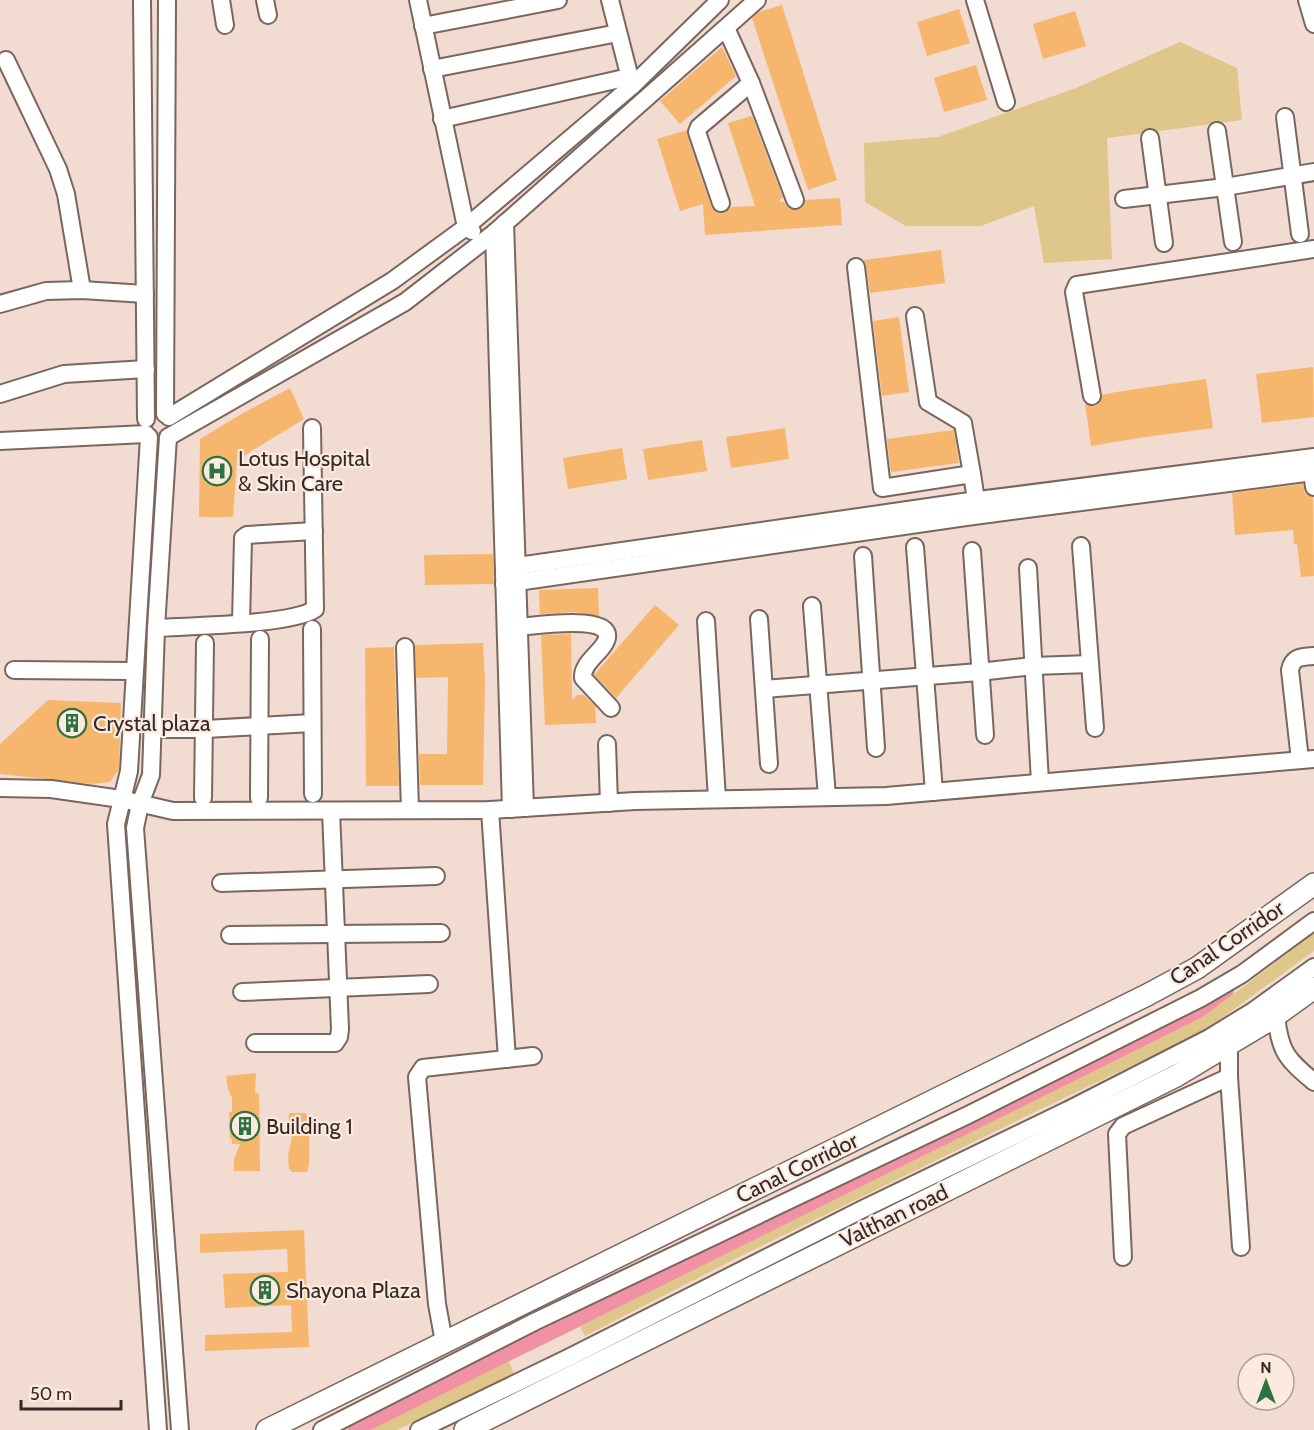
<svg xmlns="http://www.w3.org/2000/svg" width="1314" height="1430" font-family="Cabin,sans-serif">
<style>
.green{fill:#dfc68a}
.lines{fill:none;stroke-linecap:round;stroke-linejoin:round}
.canal{stroke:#f191a5;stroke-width:14}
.building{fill:#f7b66d}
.minor-casing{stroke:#7a665c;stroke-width:20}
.major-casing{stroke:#7a665c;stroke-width:24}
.minor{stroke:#fff;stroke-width:16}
.major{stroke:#fff;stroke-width:21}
.labels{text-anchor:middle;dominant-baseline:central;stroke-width:4.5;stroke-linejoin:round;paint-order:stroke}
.poi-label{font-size:22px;fill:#342b27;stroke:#fceae1;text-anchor:start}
.street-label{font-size:22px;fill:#342b27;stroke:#fceae1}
</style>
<rect width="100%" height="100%" fill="#f2dbd0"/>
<g class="green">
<polygon points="1180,42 1237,68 1242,120 1107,138 1112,259 1044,263 1034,206 981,226 906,226 865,202 864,143 938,137 1076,88"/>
<polygon points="1314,933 1314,951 1204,1031 1041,1109 733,1260 585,1336 580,1327 509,1361 514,1374 397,1430 338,1430 488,1354 790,1207 859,1175 968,1128 1202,1014 1242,988"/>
</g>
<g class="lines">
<polyline class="canal" points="355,1430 1199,1011 1227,990"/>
</g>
<g class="building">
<polygon points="782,5 837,180 808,190 752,18 759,12"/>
<polygon points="959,9 970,43 927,56 917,22"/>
<polygon points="1075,11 1086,46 1043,59 1033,24"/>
<polygon points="722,47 736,76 680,124 660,101"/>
<polygon points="976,65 987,100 944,112 934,78"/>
<polygon points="752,116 783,198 780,199 780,202 784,202 788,208 794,210 803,207 805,200 840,198 842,225 705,235 703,204 680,211 657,139 687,130 687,135 711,206 715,211 724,213 730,207 755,206 728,123"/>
<polygon points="941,250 945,283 870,293 866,266 864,260"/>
<polygon points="899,317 909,392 882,396 873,321"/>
<polygon points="1313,367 1314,417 1262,423 1256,374"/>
<polygon points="1206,379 1213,428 1145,437 1091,446 1085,404 1094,406 1099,404 1102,395 1116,392"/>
<polygon points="290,388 304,419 237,460 233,517 199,517 200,439 243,413"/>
<polygon points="785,428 789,459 731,468 726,437"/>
<polygon points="954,430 959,463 891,472 887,439"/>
<polygon points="702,440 707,471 648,480 643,449"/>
<polygon points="622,448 627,479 568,489 563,458"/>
<polygon points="1303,484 1305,493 1313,497 1314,576 1301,577 1297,544 1294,544 1293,530 1235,535 1232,493"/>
<polygon points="493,554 494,584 425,585 424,555"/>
<polygon points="598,588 599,616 575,612 540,614 539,590"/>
<polygon points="655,605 679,625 616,698 594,675"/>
<polygon points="571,634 572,700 577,695 584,695 595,706 596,723 545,725 541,635"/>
<polygon points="483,643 485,681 483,785 420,785 419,754 447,754 448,677 416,678 415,645"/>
<polygon points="394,647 399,786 366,786 365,648"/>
<polygon points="48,700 121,703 119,769 110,782 92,784 0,774 0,744"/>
<polygon points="256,1073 255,1094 259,1093 260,1171 234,1171 234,1159 240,1144 232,1144 232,1139 230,1139 229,1112 232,1112 232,1098 228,1089 226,1076"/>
<polygon points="289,1113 306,1113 309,1123 309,1164 307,1172 292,1172 289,1168 288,1156 292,1137 288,1130"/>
<polygon points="304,1230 309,1347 205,1351 205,1335 292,1332 291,1305 225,1308 223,1274 288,1272 287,1249 200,1253 200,1234"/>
</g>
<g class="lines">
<g class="minor-casing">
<g id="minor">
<polyline points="142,0 146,419"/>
<polyline points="221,0 225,25"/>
<polyline points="265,0 268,15"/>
<polyline points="418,0 466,227 472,231"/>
<polyline points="610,0 632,86"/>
<polyline points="975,0 1006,102"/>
<polyline points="1307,0 1314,24"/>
<polyline points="423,26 558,0"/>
<polyline points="726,28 751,83 795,200"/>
<polyline points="6,60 58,169 66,194 82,290"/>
<polyline points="432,69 618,33"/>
<polyline points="1285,117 1300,234"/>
<polyline points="442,119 629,77"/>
<polyline points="1217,131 1233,242"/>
<polyline points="1150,138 1164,243"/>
<polyline points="1124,199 1225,187 1314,172"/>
<polyline points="721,203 697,132 699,127 751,83"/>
<polyline points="505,223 525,808"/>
<polyline points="494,233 511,809"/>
<polyline points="856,267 882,488 972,474 976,500"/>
<polyline points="0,304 46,291 82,290 145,294"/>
<polyline points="915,316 928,402 963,423 972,474"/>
<polyline points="0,394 64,374 146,369"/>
<polyline points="1092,396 1074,292 1077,285 1314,249"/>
<polyline points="165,414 167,0"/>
<polyline points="169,417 392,281 466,227 632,86 720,0"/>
<polyline points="170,436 405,302 494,233 757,0"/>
<polyline points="149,437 129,771 116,824 158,1430"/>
<polyline points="168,437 156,628 151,775 140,804 135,828 180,1430"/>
<polyline points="0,441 146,434"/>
<polyline points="1312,472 1314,487"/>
<polyline points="1081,546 1095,728"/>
<polyline points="915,547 934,792"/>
<polyline points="972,551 985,735"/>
<polyline points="863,556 876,748"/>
<polyline points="504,568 963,502 1314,457"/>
<polyline points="1028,568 1040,782"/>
<polyline points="504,584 966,517 1314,472"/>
<polyline points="812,606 827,797"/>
<polyline points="759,619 769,764"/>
<polyline points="706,621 717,799"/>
<polyline points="241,623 243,538 247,535 314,531"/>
<path d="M519,627C533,626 628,611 603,646C596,656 582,665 583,678L611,708"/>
<path d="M156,628C187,626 293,625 315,609L312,428"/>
<polyline points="312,629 313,794"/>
<polyline points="405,647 410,810"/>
<polyline points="14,670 135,671"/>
<polyline points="764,689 979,672 1033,666 1090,664"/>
<polyline points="153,729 205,729 312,723"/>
<polyline points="607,744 609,803"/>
<path d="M1300,760L1290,670C1293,656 1302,657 1314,656"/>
<polyline points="0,788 51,789 121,799 173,811 490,810 635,801 886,796 1314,759"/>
<polyline points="203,798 205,643"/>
<polyline points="259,798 260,639"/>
<polyline points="490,810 507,1059"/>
<polyline points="221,883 436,876"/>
<polyline points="230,935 441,933"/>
<polyline points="242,992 429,984"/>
<path d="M1276,1016C1280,1053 1287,1059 1314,1082"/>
<polyline points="255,1043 335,1043 339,1037 340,1029 331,811"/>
<polyline points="1229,1045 1229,1077 1241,1247"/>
<polyline points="1123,1257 1117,1134 1123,1126 1229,1077"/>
<polyline points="444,1342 437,1304 417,1077 423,1068 533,1056"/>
<polyline points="322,1430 534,1322 968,1115 1201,998 1242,974 1314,921"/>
<polyline points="419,1430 568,1358 863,1209 1068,1110 1209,1038 1253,1011 1314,967"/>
</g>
</g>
<g class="major-casing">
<g id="major">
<polyline points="267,1430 1147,995 1197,968 1314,884"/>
<polyline points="465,1430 1176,1076 1271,1019 1314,988"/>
</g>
</g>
<use href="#minor" class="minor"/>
<use href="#major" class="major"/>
</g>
<defs>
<g id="hospital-ring" transform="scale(1.5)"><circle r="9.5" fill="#fceae1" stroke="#2c733f" stroke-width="1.5"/><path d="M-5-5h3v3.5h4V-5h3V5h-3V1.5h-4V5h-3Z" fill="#2c733f"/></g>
<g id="building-ring" transform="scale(1.5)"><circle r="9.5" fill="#fceae1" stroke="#2c733f" stroke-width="1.5"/><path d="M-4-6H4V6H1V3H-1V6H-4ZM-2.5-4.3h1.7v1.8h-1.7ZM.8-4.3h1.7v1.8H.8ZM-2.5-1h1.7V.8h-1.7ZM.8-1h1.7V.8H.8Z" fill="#2c733f"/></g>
</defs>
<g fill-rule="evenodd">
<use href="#hospital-ring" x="217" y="471"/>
<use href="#building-ring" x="72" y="723"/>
<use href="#building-ring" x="245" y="1126"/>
<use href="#building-ring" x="265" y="1290"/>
</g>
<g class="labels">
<g class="poi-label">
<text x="238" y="458">Lotus Hospital<tspan x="238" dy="25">&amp; Skin Care</tspan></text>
<text x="93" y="723">Crystal plaza</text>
<text x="266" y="1126">Building 1</text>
<text x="286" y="1290">Shayona Plaza</text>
</g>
<g class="street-label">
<text transform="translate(1227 943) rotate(-34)">Canal Corridor</text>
<text transform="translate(797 1168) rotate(-26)">Canal Corridor</text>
<text transform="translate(894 1216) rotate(-26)">Valthan road</text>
</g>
</g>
<g transform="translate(1266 1382)"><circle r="28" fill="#fceae1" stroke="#ac9e97" stroke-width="1.5"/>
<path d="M0-4.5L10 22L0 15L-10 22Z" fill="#2c733f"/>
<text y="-9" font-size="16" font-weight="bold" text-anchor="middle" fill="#342b27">N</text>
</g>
<path d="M21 1400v9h100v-9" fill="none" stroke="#342b27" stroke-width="3"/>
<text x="30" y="1400" font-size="18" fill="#342b27" stroke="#fceae1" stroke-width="4.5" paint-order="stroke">50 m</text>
</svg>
